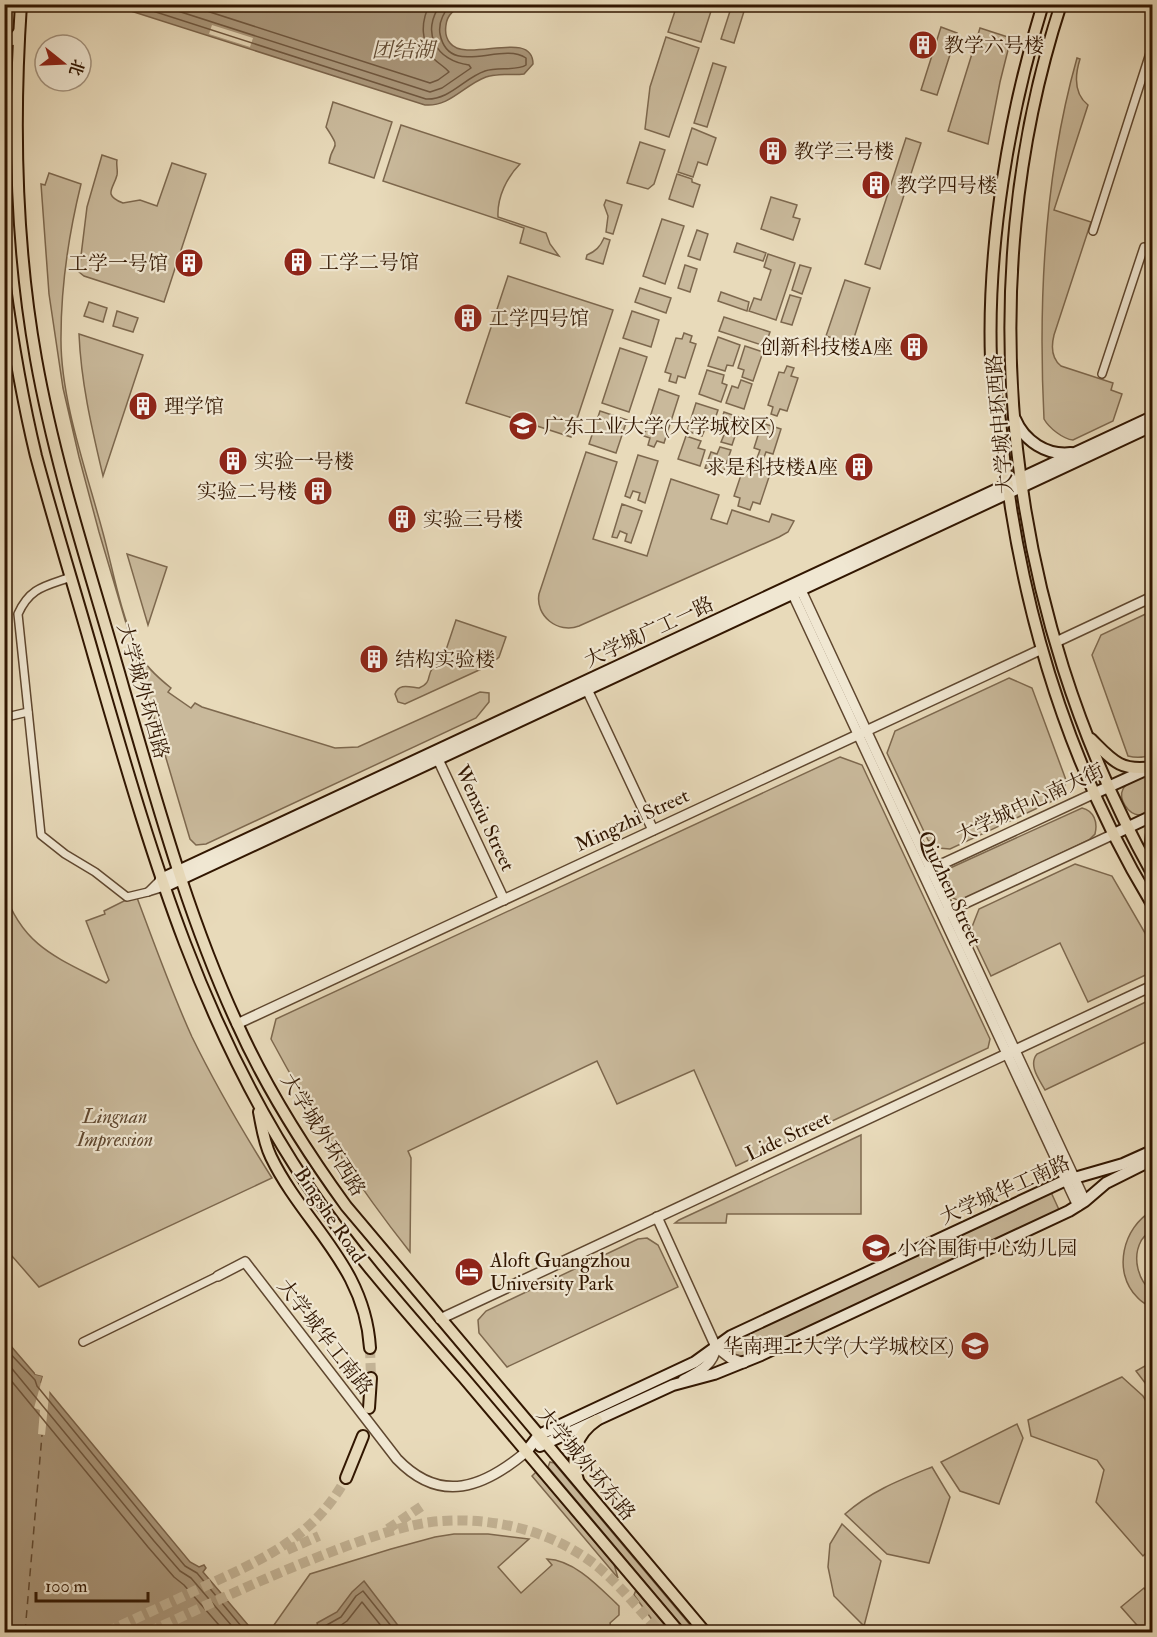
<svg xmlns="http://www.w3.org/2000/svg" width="1157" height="1637" font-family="'IM FELL Double Pica','Noto Serif SC',serif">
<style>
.green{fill:#c9b99b;stroke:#7d684e;stroke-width:1.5}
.water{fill:#aa977b;stroke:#7a634a;stroke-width:1.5}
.pier{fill:#e8daba}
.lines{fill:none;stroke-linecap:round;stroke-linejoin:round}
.shore{stroke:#6e563e;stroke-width:1.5}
.ferry{stroke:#614a32;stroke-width:1.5;stroke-dasharray:8 6;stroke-linecap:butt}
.primary-tunnel{stroke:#c3b395;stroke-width:10;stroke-dasharray:10 5;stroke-linecap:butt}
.minor-casing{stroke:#5f472f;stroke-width:10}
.tertiary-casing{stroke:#5f472f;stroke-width:12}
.secondary-casing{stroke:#311601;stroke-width:14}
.primary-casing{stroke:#311601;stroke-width:14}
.minor{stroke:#f0e7d2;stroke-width:7}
.tertiary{stroke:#f0e7d2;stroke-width:9}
.secondary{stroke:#f0e7d2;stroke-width:10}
.primary{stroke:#e8daba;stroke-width:10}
.labels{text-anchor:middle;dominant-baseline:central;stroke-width:4.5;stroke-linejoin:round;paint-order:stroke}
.poi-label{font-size:20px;fill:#311601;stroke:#f0e7d2;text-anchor:start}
.street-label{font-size:20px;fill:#311601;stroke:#f0e7d2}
.park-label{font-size:20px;font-style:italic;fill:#5f472f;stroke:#f0e7d2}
.water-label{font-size:21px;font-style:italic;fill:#614a32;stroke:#f0e7d2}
</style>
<rect width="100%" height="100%" fill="#e8daba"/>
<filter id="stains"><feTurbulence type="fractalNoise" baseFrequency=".00333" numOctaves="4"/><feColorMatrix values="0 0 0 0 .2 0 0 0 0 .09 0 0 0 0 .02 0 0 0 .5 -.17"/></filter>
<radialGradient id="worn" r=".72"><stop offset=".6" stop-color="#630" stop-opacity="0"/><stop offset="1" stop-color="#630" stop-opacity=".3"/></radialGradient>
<g class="green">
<polygon points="677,5 713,5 701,42 668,32"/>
<polygon points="732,5 746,5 734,43 721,39"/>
<polygon points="941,27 957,33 937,95 921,90"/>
<polygon points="980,28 1011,38 1000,82 988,144 948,131"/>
<polygon points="666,37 699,48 669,137 645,129 650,87"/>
<path d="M1077,58L1080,59C1075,75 1074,94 1088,105L1054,210L1091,222L1054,335C1051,347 1051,358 1061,366L1113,383L1111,390L1122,394L1113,421L1073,440C1063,439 1049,428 1044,419C1038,298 1044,175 1077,58Z"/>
<polygon points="713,63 726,67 707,127 694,123"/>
<path d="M333,102L392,122L374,178L329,163C332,140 343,153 326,127Z"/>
<path d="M401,125L520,164C507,177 497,197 498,217L546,233L550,244L559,256L520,243L524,228L383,181Z"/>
<polygon points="692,128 716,138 707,165 698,162 693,177 678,172"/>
<polygon points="906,138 921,143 880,269 865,264"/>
<polygon points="640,142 665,150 654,184 648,189 627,183"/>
<path d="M102,155L117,160C116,165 118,170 117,175C114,188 102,195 123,203L140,200L157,206L172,163L206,174L164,302L84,276L79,272L87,207Z"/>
<path d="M49,173L81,184C69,233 61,286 61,337C60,398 87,473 103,533C113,570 120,611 136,647C143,664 156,676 171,688L168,692L191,708L195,703L202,707L335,748L358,747L480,692L489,693V702L476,718L206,844L196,845L190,839L99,532L79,457L63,388L49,294L41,184L45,185Z"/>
<polygon points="677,174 692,179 692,182 700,185 693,207 669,199"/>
<polygon points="771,197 797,205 793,217 800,219 793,240 761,229"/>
<polygon points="606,200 622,205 613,234 606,232 608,216 604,205"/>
<polygon points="662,219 684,226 665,284 643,276"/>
<polygon points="697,230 708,234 700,260 688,256"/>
<path d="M604,238L610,240L603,264L586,259L587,255C596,251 600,247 604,238Z"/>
<polygon points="737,243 766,253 763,261 734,252"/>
<polygon points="768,254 795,263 776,320 749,311 754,298 761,300 771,270 764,267"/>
<polygon points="685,265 697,269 690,292 678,288"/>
<polygon points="800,265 811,268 802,294 792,290"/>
<polygon points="508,276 613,310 571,437 466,403"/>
<polygon points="845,280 870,288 852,344 826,336"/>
<polygon points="640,288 671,298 666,313 635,302"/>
<polygon points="721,292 749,302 747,311 718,301"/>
<polygon points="790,295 801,298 792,325 781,322"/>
<polygon points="89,302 107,308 103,322 84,316"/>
<polygon points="117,311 138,318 133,332 113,326"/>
<polygon points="632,311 659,320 651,347 623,338"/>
<polygon points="724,317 770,332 765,346 719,331"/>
<polygon points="684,333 692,336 690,342 696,344 685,378 678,376 676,383 669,381 671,374 665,372 676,338 682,339"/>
<path d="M79,334L143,355L103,476C92,429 81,383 79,334Z"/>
<polygon points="718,337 740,345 733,366 727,365 725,371 708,366"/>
<polygon points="745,346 763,352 753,381 742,377 744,370 738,368"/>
<polygon points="620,348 647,357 629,412 602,403"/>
<polygon points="787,366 794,368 791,376 798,378 787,411 780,409 777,416 771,414 773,407 768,405 779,372 784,373"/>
<polygon points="707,370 724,375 722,383 727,385 721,402 699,394"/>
<polygon points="741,380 752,384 744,409 726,403 732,386 738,388"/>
<polygon points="659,389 679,396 664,443 657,441 654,447 648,445 650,438 644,436"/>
<polygon points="696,403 718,410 711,431 705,429 702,436 687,431"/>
<polygon points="600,411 627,420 616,453 589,444"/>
<polygon points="724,412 741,418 732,445 721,442 724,435 717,433"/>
<polygon points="762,423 781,429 773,454 766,452 763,460 757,458 760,450 754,448"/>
<polygon points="686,436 701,441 698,448 705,450 700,466 678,459"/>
<polygon points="720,447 731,450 723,473 705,468 711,452 717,454"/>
<path d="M586,452L617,462L593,539L647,556L671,479L719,495L711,519L727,524L732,510L769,522L772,514L794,521L788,532L779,537L579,626C558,634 535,616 539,594Z"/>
<polygon points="638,455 658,461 645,503 638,500 640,493 633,491 630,498 625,496"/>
<polygon points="745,463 771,471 760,504 753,502 750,510 738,506 740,498 734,496"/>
<polygon points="622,504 642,511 631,543 625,541 627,534 620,531 617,538 612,537"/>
<polygon points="127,554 167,567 148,625"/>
<path d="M1152,611V754C1144,758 1136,758 1128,756L1092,655L1101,635Z"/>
<path d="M456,620L506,637L499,657L490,665L405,704L398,702L395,694C399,683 409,687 419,688C433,682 426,675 433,668C438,663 441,662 444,656Z"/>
<polygon points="1009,678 1032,688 1066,780 1064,792 1057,799 950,849 938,848 928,840 887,753 895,731"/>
<path d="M840,757L862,765L990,1039L988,1048L736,1166L694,1070L617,1104L597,1061L408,1151L411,1158L410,1252C356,1184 312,1116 271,1039L276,1019Z"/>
<path d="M1152,772V810C1148,813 1144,815 1139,815C1128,814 1118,799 1123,789C1127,781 1144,776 1152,772Z"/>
<path d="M1082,808C1094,811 1098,822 1095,834L1089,840L962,900C946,901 935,880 948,869Z"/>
<polygon points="1075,864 1112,876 1152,945 1152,972 1088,1002 1060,943 991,976 970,932 979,909"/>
<path d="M4,891C23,947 58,958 106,983L109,980L86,921L105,914L104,911L136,895C154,943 171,991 192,1037C216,1086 243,1132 272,1178L39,1287L5,1248Z"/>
<path d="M1152,999V1039L1045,1090C1039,1079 1028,1065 1037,1054Z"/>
<polygon points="861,1135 861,1214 727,1214 726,1223 675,1223 679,1220"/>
<polygon points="1050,1190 1060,1212 746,1356 732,1355 727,1351 730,1341"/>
<path d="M1152,1211C1152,1215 1154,1222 1152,1226C1151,1230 1144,1236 1141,1241C1132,1258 1138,1280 1152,1292V1309C1148,1305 1141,1302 1137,1297C1112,1272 1123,1227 1152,1211Z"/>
<polygon points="647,1238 658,1245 678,1287 507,1367 479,1333 478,1320 486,1311 638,1239"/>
<polygon points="1152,1362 1152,1392 1136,1371"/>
<polygon points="1122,1377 1143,1396 1152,1411 1152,1558 1147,1552 1143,1556 1096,1502 1104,1470 1097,1460 1031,1436 1028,1420"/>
<polygon points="1017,1424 1023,1438 999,1504 960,1491 941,1462"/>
<polygon points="550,1462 554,1463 696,1632 687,1632 548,1467"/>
<path d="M932,1467L950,1497L929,1563L887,1554L845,1514C871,1491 900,1480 932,1467Z"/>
<polygon points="536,1472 614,1564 618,1578 532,1476"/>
<polygon points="842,1524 881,1561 864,1626 834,1596 828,1567 830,1544"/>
<path d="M454,1534H488L529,1539L498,1567L521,1593L552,1565L547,1559C575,1560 600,1588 619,1606V1615L610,1623L612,1632H269L310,1574L391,1549L435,1537Z"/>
<polygon points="1144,1588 1152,1598 1152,1630 1150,1632 1143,1632 1121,1607"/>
<polygon points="636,1590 636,1591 671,1632 661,1632 634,1595"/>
</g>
<g class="water">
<path d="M112,5H464C455,8 447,15 446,25C445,31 446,38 450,43C466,64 533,28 533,64L524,74C511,76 499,72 486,77C464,85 450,107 425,105Z"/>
<polygon points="4,1338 35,1374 43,1376 41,1382 190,1562 199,1567 204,1565 206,1568 203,1572 254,1632 5,1632"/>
<polygon points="364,1581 403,1632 319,1632 317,1623 337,1612 352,1592"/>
</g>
<g class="pier">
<polygon points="212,25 253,38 250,47 209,34"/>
<polygon points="36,1370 45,1374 44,1381 50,1386 45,1435 38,1434 40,1410 34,1408 43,1376 35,1374"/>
</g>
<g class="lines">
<g class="shore">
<path d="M131,4L426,99C450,100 464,78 485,71C497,67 518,71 526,65V58C501,41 449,79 440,34C438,22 443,13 451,4"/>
<path d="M156,4L430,92L442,88L471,68L469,65C436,61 420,32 441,4"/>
<path d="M185,4L430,83L438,80L449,72C445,67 439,64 434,59C421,43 420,22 430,4"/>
<polyline points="4,1347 35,1380 37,1386 160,1536 185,1566 197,1573 246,1632"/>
<polyline points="4,1359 154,1541 180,1571 191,1578 237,1632"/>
<polyline points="4,1372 148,1547 174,1577 184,1585 225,1632"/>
<polyline points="325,1632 325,1626 341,1617 356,1596 363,1591 396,1632"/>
<polyline points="332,1632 334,1630 347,1621 362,1602 386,1632"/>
</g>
<polyline class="ferry" points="25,1632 42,1435"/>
<g class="primary-tunnel">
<polyline points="370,1348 371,1378"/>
<polyline points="388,1529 422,1506"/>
<polyline points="287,1550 319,1536"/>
<path d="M107,1632C139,1617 171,1602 203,1587C261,1560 314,1538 346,1478"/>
<path d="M149,1632C213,1602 277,1572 344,1547C371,1537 402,1526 431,1522C483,1516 539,1527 583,1556C614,1576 635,1606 660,1632"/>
</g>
<g class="minor-casing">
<g id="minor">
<polyline points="1093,231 1152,47"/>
<polyline points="1102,374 1144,247"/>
<path d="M71,577C46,586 30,587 18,614L41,835L65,854L95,872L127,897L148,892"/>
<polyline points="11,716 28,712"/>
<polyline points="161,879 148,892 164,887"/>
<polyline points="83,1342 218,1276"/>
</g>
</g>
<g class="tertiary-casing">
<g id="tertiary">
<polyline points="799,586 1085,1201"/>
<polyline points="790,588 1078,1206"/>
<polyline points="1056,642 1152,597"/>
<polyline points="584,683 653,830"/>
<polyline points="435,753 504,900"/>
<polyline points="925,872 1095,793"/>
<polyline points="944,913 1114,834"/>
<polyline points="237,1024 1042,649"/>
<polyline points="657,1217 716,1347 730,1358 744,1363"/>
<path d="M218,1276L245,1262L397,1459C441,1505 484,1487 526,1452"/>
<polyline points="440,1319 1152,986"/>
<path d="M683,1380C698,1372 713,1366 716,1347"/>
</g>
</g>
<g class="secondary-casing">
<g id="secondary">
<path d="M1015,419C1024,441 1047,456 1071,453"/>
<polyline points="1095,793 1150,768"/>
<polyline points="1114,834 1152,816"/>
<polyline points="161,879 1152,417"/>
<polyline points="164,887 1152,426"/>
<polyline points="540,1446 673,1385 714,1374 761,1355 1069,1211 1085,1201 1106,1183 1152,1160"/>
<polyline points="526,1452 539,1435 695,1362 731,1336 1064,1181 1123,1164 1152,1151"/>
</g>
</g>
<g class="primary-casing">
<g id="primary">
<path d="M21,4C13,124 15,241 36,359C56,471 93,580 124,690C157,802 187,914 236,1021C265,1086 304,1148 346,1206L705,1632"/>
<path d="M1043,4C1009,114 987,245 991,360C992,380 998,401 1000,421C1016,591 1063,757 1152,904"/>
<path d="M1061,4C968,289 1006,613 1152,873"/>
<polyline points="4,40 13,40 19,32"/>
<path d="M4,280C12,339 22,398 36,456C54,523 75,590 94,657C149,845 197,1021 308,1186C354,1254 410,1316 464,1378C536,1463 607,1548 679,1632"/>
<path d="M1091,739C1111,759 1120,772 1152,767"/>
<polyline points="1151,866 1150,849 1152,833"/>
<path d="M259,1112C262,1127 264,1143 271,1157C304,1225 365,1265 370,1348"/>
<polyline points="369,1408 371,1378"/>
<polyline points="346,1478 363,1436"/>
<path d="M578,1480C570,1456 575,1435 597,1420"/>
</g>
</g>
<use href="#minor" class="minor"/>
<use href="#tertiary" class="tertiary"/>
<use href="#secondary" class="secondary"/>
<use href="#primary" class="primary"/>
</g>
<defs>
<g id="building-disc" transform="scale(1.5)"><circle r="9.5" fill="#8f2418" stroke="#f0e7d2"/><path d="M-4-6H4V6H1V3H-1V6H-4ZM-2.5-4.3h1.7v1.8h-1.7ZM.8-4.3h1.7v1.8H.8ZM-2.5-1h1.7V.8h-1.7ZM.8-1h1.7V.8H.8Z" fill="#fff"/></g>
<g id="university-disc" transform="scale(1.5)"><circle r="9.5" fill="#8f2418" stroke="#f0e7d2"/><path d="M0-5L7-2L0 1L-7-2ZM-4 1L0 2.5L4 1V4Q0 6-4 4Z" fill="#fff"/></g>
<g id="school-disc" transform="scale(1.5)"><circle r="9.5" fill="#8f2418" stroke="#f0e7d2"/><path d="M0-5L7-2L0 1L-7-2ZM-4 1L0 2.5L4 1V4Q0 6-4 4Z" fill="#fff"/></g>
<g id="hotel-disc" transform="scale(1.5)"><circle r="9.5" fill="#8f2418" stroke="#f0e7d2"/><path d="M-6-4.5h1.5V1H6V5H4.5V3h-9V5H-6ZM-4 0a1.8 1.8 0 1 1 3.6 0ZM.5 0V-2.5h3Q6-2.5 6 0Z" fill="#fff"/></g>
</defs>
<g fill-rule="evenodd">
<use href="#building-disc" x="923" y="45"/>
<use href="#building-disc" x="773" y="151"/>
<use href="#building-disc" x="876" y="185"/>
<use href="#building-disc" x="298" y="262"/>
<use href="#building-disc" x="189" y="263"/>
<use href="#building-disc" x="468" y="318"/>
<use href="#building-disc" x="914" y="347"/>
<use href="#building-disc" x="143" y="406"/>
<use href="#university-disc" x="523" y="426"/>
<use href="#building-disc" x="233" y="461"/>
<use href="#building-disc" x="859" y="467"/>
<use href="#building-disc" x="318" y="491"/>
<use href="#building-disc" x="402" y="519"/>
<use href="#building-disc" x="374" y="659"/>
<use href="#school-disc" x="876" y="1248"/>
<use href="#hotel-disc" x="469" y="1272"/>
<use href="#university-disc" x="975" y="1346"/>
</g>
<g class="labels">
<g class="poi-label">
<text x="944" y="45">教学六号楼</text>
<text x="794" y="151">教学三号楼</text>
<text x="897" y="185">教学四号楼</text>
<text x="319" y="262">工学二号馆</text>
<text x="168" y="263" text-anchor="end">工学一号馆</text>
<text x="489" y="318">工学四号馆</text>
<text x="893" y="347" text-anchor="end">创新科技楼A座</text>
<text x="164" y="406">理学馆</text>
<text x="544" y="426">广东工业大学(大学城校区)</text>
<text x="254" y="461">实验一号楼</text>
<text x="838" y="467" text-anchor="end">求是科技楼A座</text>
<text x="297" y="491" text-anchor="end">实验二号楼</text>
<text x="423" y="519">实验三号楼</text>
<text x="395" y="659">结构实验楼</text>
<text x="897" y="1248">小谷围街中心幼儿园</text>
<text x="490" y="1260">Aloft Guangzhou<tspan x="490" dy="23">University Park</tspan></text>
<text x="954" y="1346" text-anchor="end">华南理工大学(大学城校区)</text>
</g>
<g class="street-label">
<text transform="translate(1000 424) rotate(-95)">大学城中环西路</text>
<text transform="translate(649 632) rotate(-25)">大学城广工一路</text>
<text transform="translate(143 691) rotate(74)">大学城外环西路</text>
<text transform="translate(1030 803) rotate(-25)">大学城中心南大街</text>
<text transform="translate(485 818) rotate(65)">Wenxiu Street</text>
<text transform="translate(632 820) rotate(-25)">Mingzhi Street</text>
<text transform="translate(950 888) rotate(65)">Qiuzhen Street</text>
<text transform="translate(323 1135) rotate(58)">大学城外环西路</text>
<text transform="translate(788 1136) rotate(-25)">Lide Street</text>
<text transform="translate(1005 1190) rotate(-24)">大学城华工南路</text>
<text transform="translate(330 1215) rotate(56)">Bingshe Road</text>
<text transform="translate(325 1337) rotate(52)">大学城华工南路</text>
<text transform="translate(586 1464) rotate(50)">大学城外环东路</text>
</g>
<g class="park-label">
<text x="115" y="1116">Lingnan<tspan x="115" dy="23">Impression</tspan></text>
</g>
<g class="water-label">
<text x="403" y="50">团结湖</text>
</g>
</g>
<rect width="1157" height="1637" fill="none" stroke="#e8daba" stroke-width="24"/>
<rect x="6" y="6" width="1145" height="1625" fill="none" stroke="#311601" stroke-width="3"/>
<rect x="12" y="12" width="1133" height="1613" fill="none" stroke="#311601" stroke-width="1.5"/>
<g transform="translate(63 63) rotate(108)"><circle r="28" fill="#f0e7d2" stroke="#a4937e" stroke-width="1.5"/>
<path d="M0-4.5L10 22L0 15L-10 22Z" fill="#8f2418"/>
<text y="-9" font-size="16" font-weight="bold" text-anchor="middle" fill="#311601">北</text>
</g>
<path d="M36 1592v9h112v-9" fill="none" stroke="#311601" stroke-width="3"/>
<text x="45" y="1592" font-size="18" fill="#311601" stroke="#f0e7d2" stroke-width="4.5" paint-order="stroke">100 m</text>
<rect width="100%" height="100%" filter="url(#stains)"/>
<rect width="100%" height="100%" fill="url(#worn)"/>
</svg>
